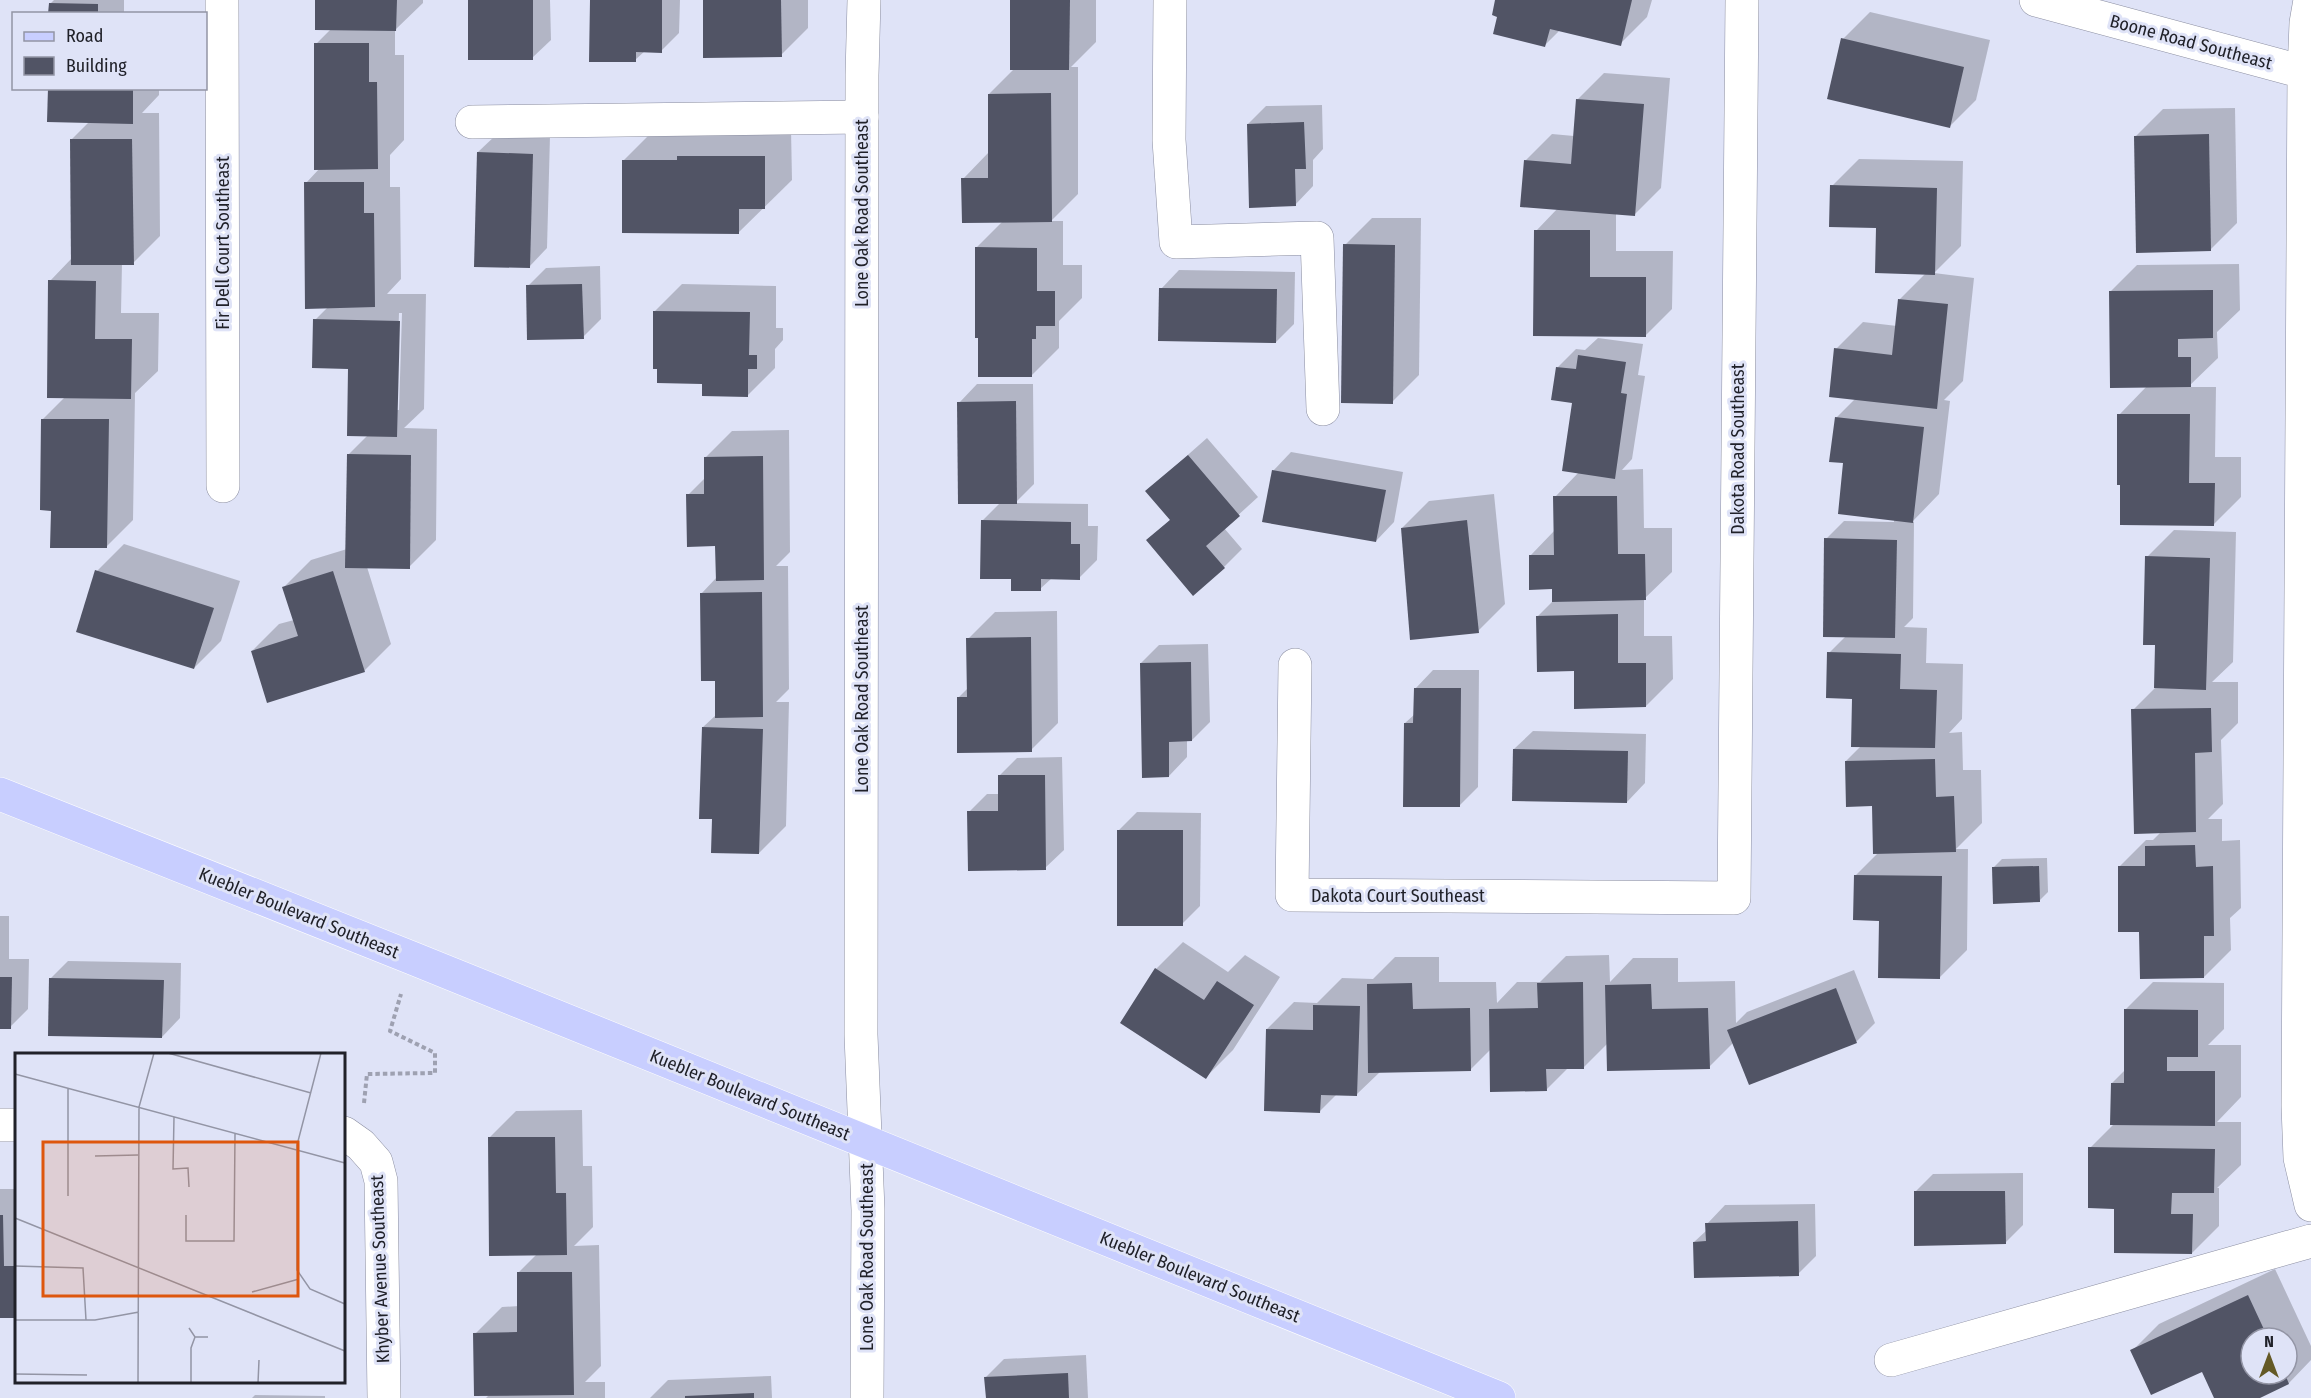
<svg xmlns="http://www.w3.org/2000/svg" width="2311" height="1398" font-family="'Fira Sans Condensed',sans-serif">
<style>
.shadow{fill:#0003;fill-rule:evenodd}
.building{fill:#515465}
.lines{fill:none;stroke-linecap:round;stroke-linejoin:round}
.minor-casing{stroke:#8a8da0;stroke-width:34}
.major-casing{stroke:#fff;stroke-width:34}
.path{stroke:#9ea1b1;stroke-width:4;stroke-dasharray:4.5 3;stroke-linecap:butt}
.minor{stroke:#fff;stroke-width:33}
.major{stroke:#c8ceff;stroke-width:33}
.labels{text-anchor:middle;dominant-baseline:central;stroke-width:6;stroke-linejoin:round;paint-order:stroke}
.street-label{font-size:18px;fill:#202129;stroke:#dfe3f7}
.inset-road{fill:none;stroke:#9395a5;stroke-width:1.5}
.view{fill:#de560d;fill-opacity:0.15;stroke:#de560d;stroke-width:3}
.inset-edge{fill:none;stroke:#202129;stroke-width:3}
</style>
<rect width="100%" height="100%" fill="#dfe3f7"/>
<g class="shadow">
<polygon points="54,0 124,0 124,14 50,14 50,4"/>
<path d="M317,0H423V3L395,30V55H404V140L390,155V187H400L401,279L387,294H426L424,409L404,428L437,429L436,540L409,567H367L391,644L364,671L252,651L279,624L294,620L284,587L311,560L347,549L348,455L368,435L350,367L315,320L328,307L306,183L320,168L316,44L331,29ZM399,313H402L399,410H396Z"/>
<polygon points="469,0 550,0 551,40 532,58"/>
<polygon points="591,0 680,0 679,33 661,51 645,51 635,60"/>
<polygon points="704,0 808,0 808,28 781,55"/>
<polygon points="1012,0 1096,0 1096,42 1071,67 1078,67 1078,194 1051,221 1063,221 1063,265 1082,265 1082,298 1059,321 1059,348 1032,375 977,247 1003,221 963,179 989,152 989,94 1015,68"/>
<polygon points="1497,0 1652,0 1647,17 1620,44 1560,30 1545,45 1499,16"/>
<polygon points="1870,12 1990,40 1976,100 1949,127 1843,39"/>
<polygon points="1604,73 1670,78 1661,188 1634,215 1616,213 1616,251 1673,251 1672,309 1645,336 1536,231 1558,208 1525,161 1552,134 1574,136 1577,100"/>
<polygon points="49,88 159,88 159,95 142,113 159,113 160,236 133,263 122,263 121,313 159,313 158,371 135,393 133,520 106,547 43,419 65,397 50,281 72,258 71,140 89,122"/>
<polygon points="1322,105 1323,149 1313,160 1313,186 1295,205 1248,124 1266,106"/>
<polygon points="2235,108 2237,223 2210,250 2136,136 2163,109"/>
<polygon points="791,129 792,180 738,233 623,161 650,134"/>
<polygon points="497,134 550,136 547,248 529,267 478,152"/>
<polygon points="1859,159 1963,161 1961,246 1934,273 1974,278 1963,381 1944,400 1950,401 1939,494 1912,522 1914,522 1913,618 1904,627 1927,628 1926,663 1963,664 1962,719 1949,733 1962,732 1963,770 1981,770 1982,823 1956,849 1968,849 1967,950 1940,977 1880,920 1855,876 1878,853 1874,804 1846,761 1862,745 1854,697 1829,653 1846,636 1826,539 1844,521 1894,522 1894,519 1845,462 1836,418 1855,399 1836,349 1863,322 1897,326 1900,299 1926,273 1832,186"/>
<polygon points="1372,218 1421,218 1419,375 1392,402 1345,245"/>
<polygon points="2239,264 2240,310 2217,332 2218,358 2188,387 2216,387 2215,457 2241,457 2241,497 2214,524 2119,415 2147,386 2110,292 2137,265"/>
<polygon points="600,266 601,319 583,337 528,286 546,268"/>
<polygon points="1179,270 1295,272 1294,324 1276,342 1161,289"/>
<polygon points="682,284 776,286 776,328 783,328 783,340 775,349 775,368 748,395 655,311"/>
<polygon points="1598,338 1643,344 1638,375 1645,376 1632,459 1622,470 1643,469 1644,528 1672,528 1672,572 1644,599 1644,636 1672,636 1673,679 1646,706 1575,670 1538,616 1554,600 1554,587 1530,556 1555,530 1555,497 1579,472 1574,402 1558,367 1576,349 1585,350"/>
<polygon points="977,384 1033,384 1034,484 1015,503 1088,504 1088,526 1098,526 1097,560 1079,578 1052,578 1040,589 1013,577 982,521 1001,502 959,403"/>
<polygon points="789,430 790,552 776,566 788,566 789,689 776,702 789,702 786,826 759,853 714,818 703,727 716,715 716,680 701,594 717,577 717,545 688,495 706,477 705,458 732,431"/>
<polygon points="1207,438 1258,497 1224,528 1242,549 1224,567 1148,540 1171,519 1147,491"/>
<polygon points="1291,452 1403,472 1394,522 1376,541 1273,471"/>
<polygon points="1494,494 1505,604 1478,631 1402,528 1429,501"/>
<polygon points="2174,530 2236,532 2233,662 2212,682 2238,682 2238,723 2221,740 2223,804 2208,819 2222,819 2222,841 2240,840 2241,908 2230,918 2231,950 2204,977 2141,930 2119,867 2146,840 2153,840 2161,832 2133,710 2156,687 2157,644 2147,557"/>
<polygon points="124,544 240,581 221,641 194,668 97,571"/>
<polygon points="1057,611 1058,723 1031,750 958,698 969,687 968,639 995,612"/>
<polygon points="1208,644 1210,722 1192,740 1187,740 1187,757 1169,776 1141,663 1159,645"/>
<polygon points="1433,670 1479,670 1478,787 1459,806 1405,723 1415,714 1415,689"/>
<polygon points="1533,731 1646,734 1645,783 1627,802 1514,749"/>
<polygon points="1062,757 1064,850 1045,868 969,812 987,794 999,794 999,776 1017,758"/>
<polygon points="1137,812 1201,813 1200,906 1182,924 1119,830"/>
<polygon points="2047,858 2048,892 2039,901 1993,868 2002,859"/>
<polygon points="0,916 9,916 9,959 29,959 28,1009 10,1027 0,1027"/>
<polygon points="1183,942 1228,972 1245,955 1280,977 1233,1050 1206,1077 1156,969"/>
<polygon points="1609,955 1610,982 1633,958 1678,958 1678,982 1735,981 1736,1023 1747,1012 1854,970 1875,1023 1857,1041 1749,1083 1733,1043 1709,1067 1608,1043 1584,1067 1568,1068 1546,1090 1491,1049 1470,1070 1380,1072 1357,1094 1337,1094 1320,1111 1267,1029 1294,1002 1317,1003 1342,978 1373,979 1395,957 1439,957 1439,982 1496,982 1497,1003 1517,982 1540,982 1566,956"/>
<polygon points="68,961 181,963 180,1018 162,1037 50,979"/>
<polygon points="2153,982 2224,983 2224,1029 2208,1045 2241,1045 2241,1097 2217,1122 2241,1122 2241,1165 2217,1188 2219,1188 2219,1226 2192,1253 2116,1208 2090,1148 2114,1124 2112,1083 2125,1070 2126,1009"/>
<polygon points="582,1110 583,1166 592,1166 593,1227 574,1246 599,1245 601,1366 585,1382 605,1382 605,1398 486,1398 490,1394 475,1334 502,1307 519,1306 518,1273 537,1254 489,1138 516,1111"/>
<polygon points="2023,1173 2023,1225 2005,1243 1915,1192 1933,1174"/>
<polygon points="0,1189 16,1189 16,1316 0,1317"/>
<polygon points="1815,1204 1816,1256 1798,1274 1694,1242 1707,1230 1707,1224 1725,1205"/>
<path d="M2275,1269L2311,1346V1360L2289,1383L2256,1398H2216L2203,1370L2132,1351L2159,1324ZM2251,1338H2287V1374H2251Z"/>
<polygon points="1086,1355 1088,1398 987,1398 986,1377 1004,1359"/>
<polygon points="771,1376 772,1398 650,1398 668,1380"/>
<polygon points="255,1395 325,1396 325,1398 252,1398"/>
</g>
<g class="building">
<polygon points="315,0 397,0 396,31 315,30"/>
<rect x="468" y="0" width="65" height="60"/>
<polygon points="590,0 662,0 662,53 636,52 636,62 589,62"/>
<polygon points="703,0 781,0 782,57 703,58"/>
<polygon points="1010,0 1070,0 1069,70 1010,70"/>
<polygon points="1495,0 1632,0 1621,46 1550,29 1545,47 1493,34 1497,17 1492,15"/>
<polygon points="49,3 98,4 98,14 48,14"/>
<polygon points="1841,38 1964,67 1950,128 1827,99"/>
<polygon points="314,43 369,43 369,82 377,82 378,169 314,170"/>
<polygon points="48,88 133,88 133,124 47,122"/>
<polygon points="1051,93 1052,222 962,223 961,178 988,178 988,94"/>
<polygon points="1576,99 1644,104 1635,216 1520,207 1524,160 1571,164"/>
<polygon points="1304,122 1306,169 1295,169 1296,206 1249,208 1247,124"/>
<polygon points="2209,134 2211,251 2136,253 2134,136"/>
<polygon points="70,139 132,139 134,265 71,265"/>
<polygon points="477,152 533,154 530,268 474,267"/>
<polygon points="677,156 765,156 765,209 739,209 739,234 622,233 622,160 677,160"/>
<polygon points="304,182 364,182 364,213 374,213 375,307 305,309"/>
<polygon points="1830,185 1937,188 1935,275 1875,273 1876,228 1829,227"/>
<polygon points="1534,230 1590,230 1590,277 1646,277 1646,337 1533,336"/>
<polygon points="1343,244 1395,245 1393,404 1341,403"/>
<polygon points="975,247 1037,248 1037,291 1055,291 1055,326 1036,326 1036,339 1032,339 1032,377 978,377 978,338 975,338"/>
<polygon points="48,280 96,281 95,339 132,339 131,399 47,398"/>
<polygon points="582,284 584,339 527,340 526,285"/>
<polygon points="1159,288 1277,289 1276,343 1158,341"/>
<polygon points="2213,290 2213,338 2178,339 2178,357 2191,357 2191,387 2110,388 2109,291"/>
<polygon points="1898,299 1948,304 1937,409 1829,397 1834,348 1892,355"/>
<polygon points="653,311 750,312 749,355 757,355 757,369 748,369 748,397 702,396 702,384 657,383 657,369 653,369"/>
<polygon points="313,319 400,321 397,437 347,436 348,369 312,368"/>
<polygon points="1578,355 1626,362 1621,393 1627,394 1615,479 1562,471 1572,403 1551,400 1556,367 1576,369"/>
<polygon points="1016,401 1017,504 958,504 957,402"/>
<polygon points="2117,414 2190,414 2189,483 2215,483 2214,526 2120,525 2120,485 2117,485"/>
<polygon points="1835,417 1924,427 1913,523 1838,514 1843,463 1829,462"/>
<polygon points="41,419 109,419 107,548 50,548 51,511 40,510"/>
<polygon points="347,454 411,455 410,569 345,568"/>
<polygon points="1188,455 1240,516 1206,546 1225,568 1193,596 1146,540 1170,520 1145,491"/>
<polygon points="763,456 764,580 716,581 715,546 687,547 686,494 704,494 704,457"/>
<polygon points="1272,470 1386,490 1376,542 1262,522"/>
<polygon points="1553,496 1617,496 1618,554 1645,554 1646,600 1552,602 1552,589 1529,590 1529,555 1554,555"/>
<polygon points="981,520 1071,522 1071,544 1080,544 1080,580 1041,579 1041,591 1011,591 1011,579 980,579"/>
<polygon points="1467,520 1479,633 1410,640 1401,528"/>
<polygon points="1824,538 1897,540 1895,638 1823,637"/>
<polygon points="2145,556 2210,558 2206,690 2154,688 2155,645 2143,645"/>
<polygon points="95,570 214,608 194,669 76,632"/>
<polygon points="333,571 365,672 267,703 251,651 298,636 282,587"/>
<polygon points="762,592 763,717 715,718 715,681 701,681 700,593"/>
<polygon points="1618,614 1618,663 1646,663 1646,707 1574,709 1574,671 1537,672 1536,616"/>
<polygon points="1031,637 1032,752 957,753 957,697 967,697 966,638"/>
<polygon points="1827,652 1901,654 1900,689 1937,690 1935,748 1851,747 1852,699 1826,698"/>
<polygon points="1191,662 1192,741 1169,742 1169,777 1142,778 1140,663"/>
<polygon points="1414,688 1461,688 1460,807 1403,807 1404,723 1413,723"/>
<polygon points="2211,708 2212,752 2195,753 2196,832 2134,834 2131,709"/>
<polygon points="702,727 763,729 759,854 711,853 712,819 699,819"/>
<polygon points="1513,749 1628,751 1627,803 1512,801"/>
<polygon points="1935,759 1936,797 1954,796 1956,852 1873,854 1872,806 1846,807 1845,761"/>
<polygon points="998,775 1045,775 1046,870 968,871 967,811 998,811"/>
<rect x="1117" y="830" width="66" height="96"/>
<polygon points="2195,845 2196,867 2213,866 2214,936 2204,936 2204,978 2140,979 2139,932 2118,932 2118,866 2145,866 2145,846"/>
<polygon points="2039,866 2040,902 1993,904 1992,867"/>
<polygon points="1854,875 1942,876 1940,979 1878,978 1879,921 1853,920"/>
<polygon points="1155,968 1204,1000 1217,981 1254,1005 1206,1079 1120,1023"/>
<polygon points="0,977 12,977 11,1029 0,1029"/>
<polygon points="49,978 164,980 162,1038 48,1036"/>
<polygon points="1583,982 1584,1069 1546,1069 1547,1091 1490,1092 1489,1009 1538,1008 1537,983"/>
<polygon points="1412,983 1413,1009 1470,1008 1471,1071 1368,1073 1367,984"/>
<polygon points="1651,984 1652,1009 1708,1008 1710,1069 1607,1071 1605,985"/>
<polygon points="1836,988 1857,1043 1749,1085 1727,1030"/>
<polygon points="1313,1005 1360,1006 1357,1096 1321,1095 1320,1113 1264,1111 1266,1029 1313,1030"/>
<polygon points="2124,1009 2198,1010 2198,1057 2167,1057 2167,1071 2215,1071 2215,1126 2110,1125 2111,1083 2124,1083"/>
<polygon points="488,1137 555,1137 556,1193 566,1193 567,1255 489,1256"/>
<polygon points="2088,1147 2215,1149 2214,1193 2172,1193 2171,1214 2193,1214 2192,1254 2114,1253 2114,1209 2088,1208"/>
<polygon points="1914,1191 2005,1191 2006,1244 1914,1246"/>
<polygon points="0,1215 3,1215 4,1266 16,1266 16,1318 0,1318"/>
<polygon points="1798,1221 1799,1276 1694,1278 1693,1242 1706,1241 1705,1223"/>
<polygon points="517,1272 572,1272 574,1395 474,1396 473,1333 517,1332"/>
<polygon points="2248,1295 2268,1338 2251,1338 2251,1374 2285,1374 2289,1384 2260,1398 2214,1398 2202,1372 2151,1395 2130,1350"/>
<polygon points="1068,1373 1069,1398 986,1398 984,1377"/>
<polygon points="754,1393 754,1398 685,1398 685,1396"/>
</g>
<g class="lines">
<g class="minor-casing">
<g id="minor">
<polyline points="222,0 223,486"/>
<polyline points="864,0 862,75 861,1035 868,1210 867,1398"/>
<polyline points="1170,0 1169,140 1176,242 1317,238 1323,409"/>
<polyline points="2036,0 2311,74"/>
<polyline points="2310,0 2306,23 2304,72 2298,1106 2300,1158 2311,1205"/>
<polyline points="472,122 862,117"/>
<polyline points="1295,665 1292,895 1734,898 1742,0"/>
<polyline points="0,1125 16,1125"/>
<polyline points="344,1133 361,1145 376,1162 381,1181 384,1398"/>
<polyline points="1891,1360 2311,1241"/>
</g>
</g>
<g class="major-casing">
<polyline id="major" points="0,794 412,958 1499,1398"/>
</g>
<polyline class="path" points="364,1103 367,1074 435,1073 435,1053 390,1031 401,994"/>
<use href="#minor" class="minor"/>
<use href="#major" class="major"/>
</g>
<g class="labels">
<g class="street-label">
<text transform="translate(2191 42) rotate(15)">Boone Road Southeast</text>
<text transform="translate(862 213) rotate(-90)">Lone Oak Road Southeast</text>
<text transform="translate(223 243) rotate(-90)">Fir Dell Court Southeast</text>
<text transform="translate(1738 449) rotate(-90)">Dakota Road Southeast</text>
<text transform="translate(862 699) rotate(-90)">Lone Oak Road Southeast</text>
<text x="1398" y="896">Dakota Court Southeast</text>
<text transform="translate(299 913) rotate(22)">Kuebler Boulevard Southeast</text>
<text transform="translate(750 1095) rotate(22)">Kuebler Boulevard Southeast</text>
<text transform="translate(867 1257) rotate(-90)">Lone Oak Road Southeast</text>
<text transform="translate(380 1269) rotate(-92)">Khyber Avenue Southeast</text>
<text transform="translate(1200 1277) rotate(22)">Kuebler Boulevard Southeast</text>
</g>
</g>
<g transform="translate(15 1053)">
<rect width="330" height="330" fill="#dfe3f7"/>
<path class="inset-road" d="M153,0L296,40M306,0L282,92V217L295,236L330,251M0,21L330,110M53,35V143M159,64L158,116L173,115L174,134M80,103L123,102M171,162V188H219L220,81M0,165L330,298M0,213L68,215L71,267M237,239L284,226M0,267H80L124,259M174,275L180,284H193M0,321L72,322M123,330L124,54L139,0M176,330V295L180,284M243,330L244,307"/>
<path class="view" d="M28,89H283V243H28Z"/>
<rect width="330" height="330" class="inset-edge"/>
</g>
<rect x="12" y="12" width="195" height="78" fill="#dfe3f7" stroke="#9395a5" stroke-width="1.5"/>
<rect x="24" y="32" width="30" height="9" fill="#c8ceff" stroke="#9395a5" stroke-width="1.5"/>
<text x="66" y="42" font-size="18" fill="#202129">Road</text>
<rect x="24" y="57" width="30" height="18" fill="#515465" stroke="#9395a5" stroke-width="1.5"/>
<text x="66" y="72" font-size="18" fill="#202129">Building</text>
<g transform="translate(2269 1356)"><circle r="28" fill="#dfe3f7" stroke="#9395a5" stroke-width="1.5"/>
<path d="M0-4.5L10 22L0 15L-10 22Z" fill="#645926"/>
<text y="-9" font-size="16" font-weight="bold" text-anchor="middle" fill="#202129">N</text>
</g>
</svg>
